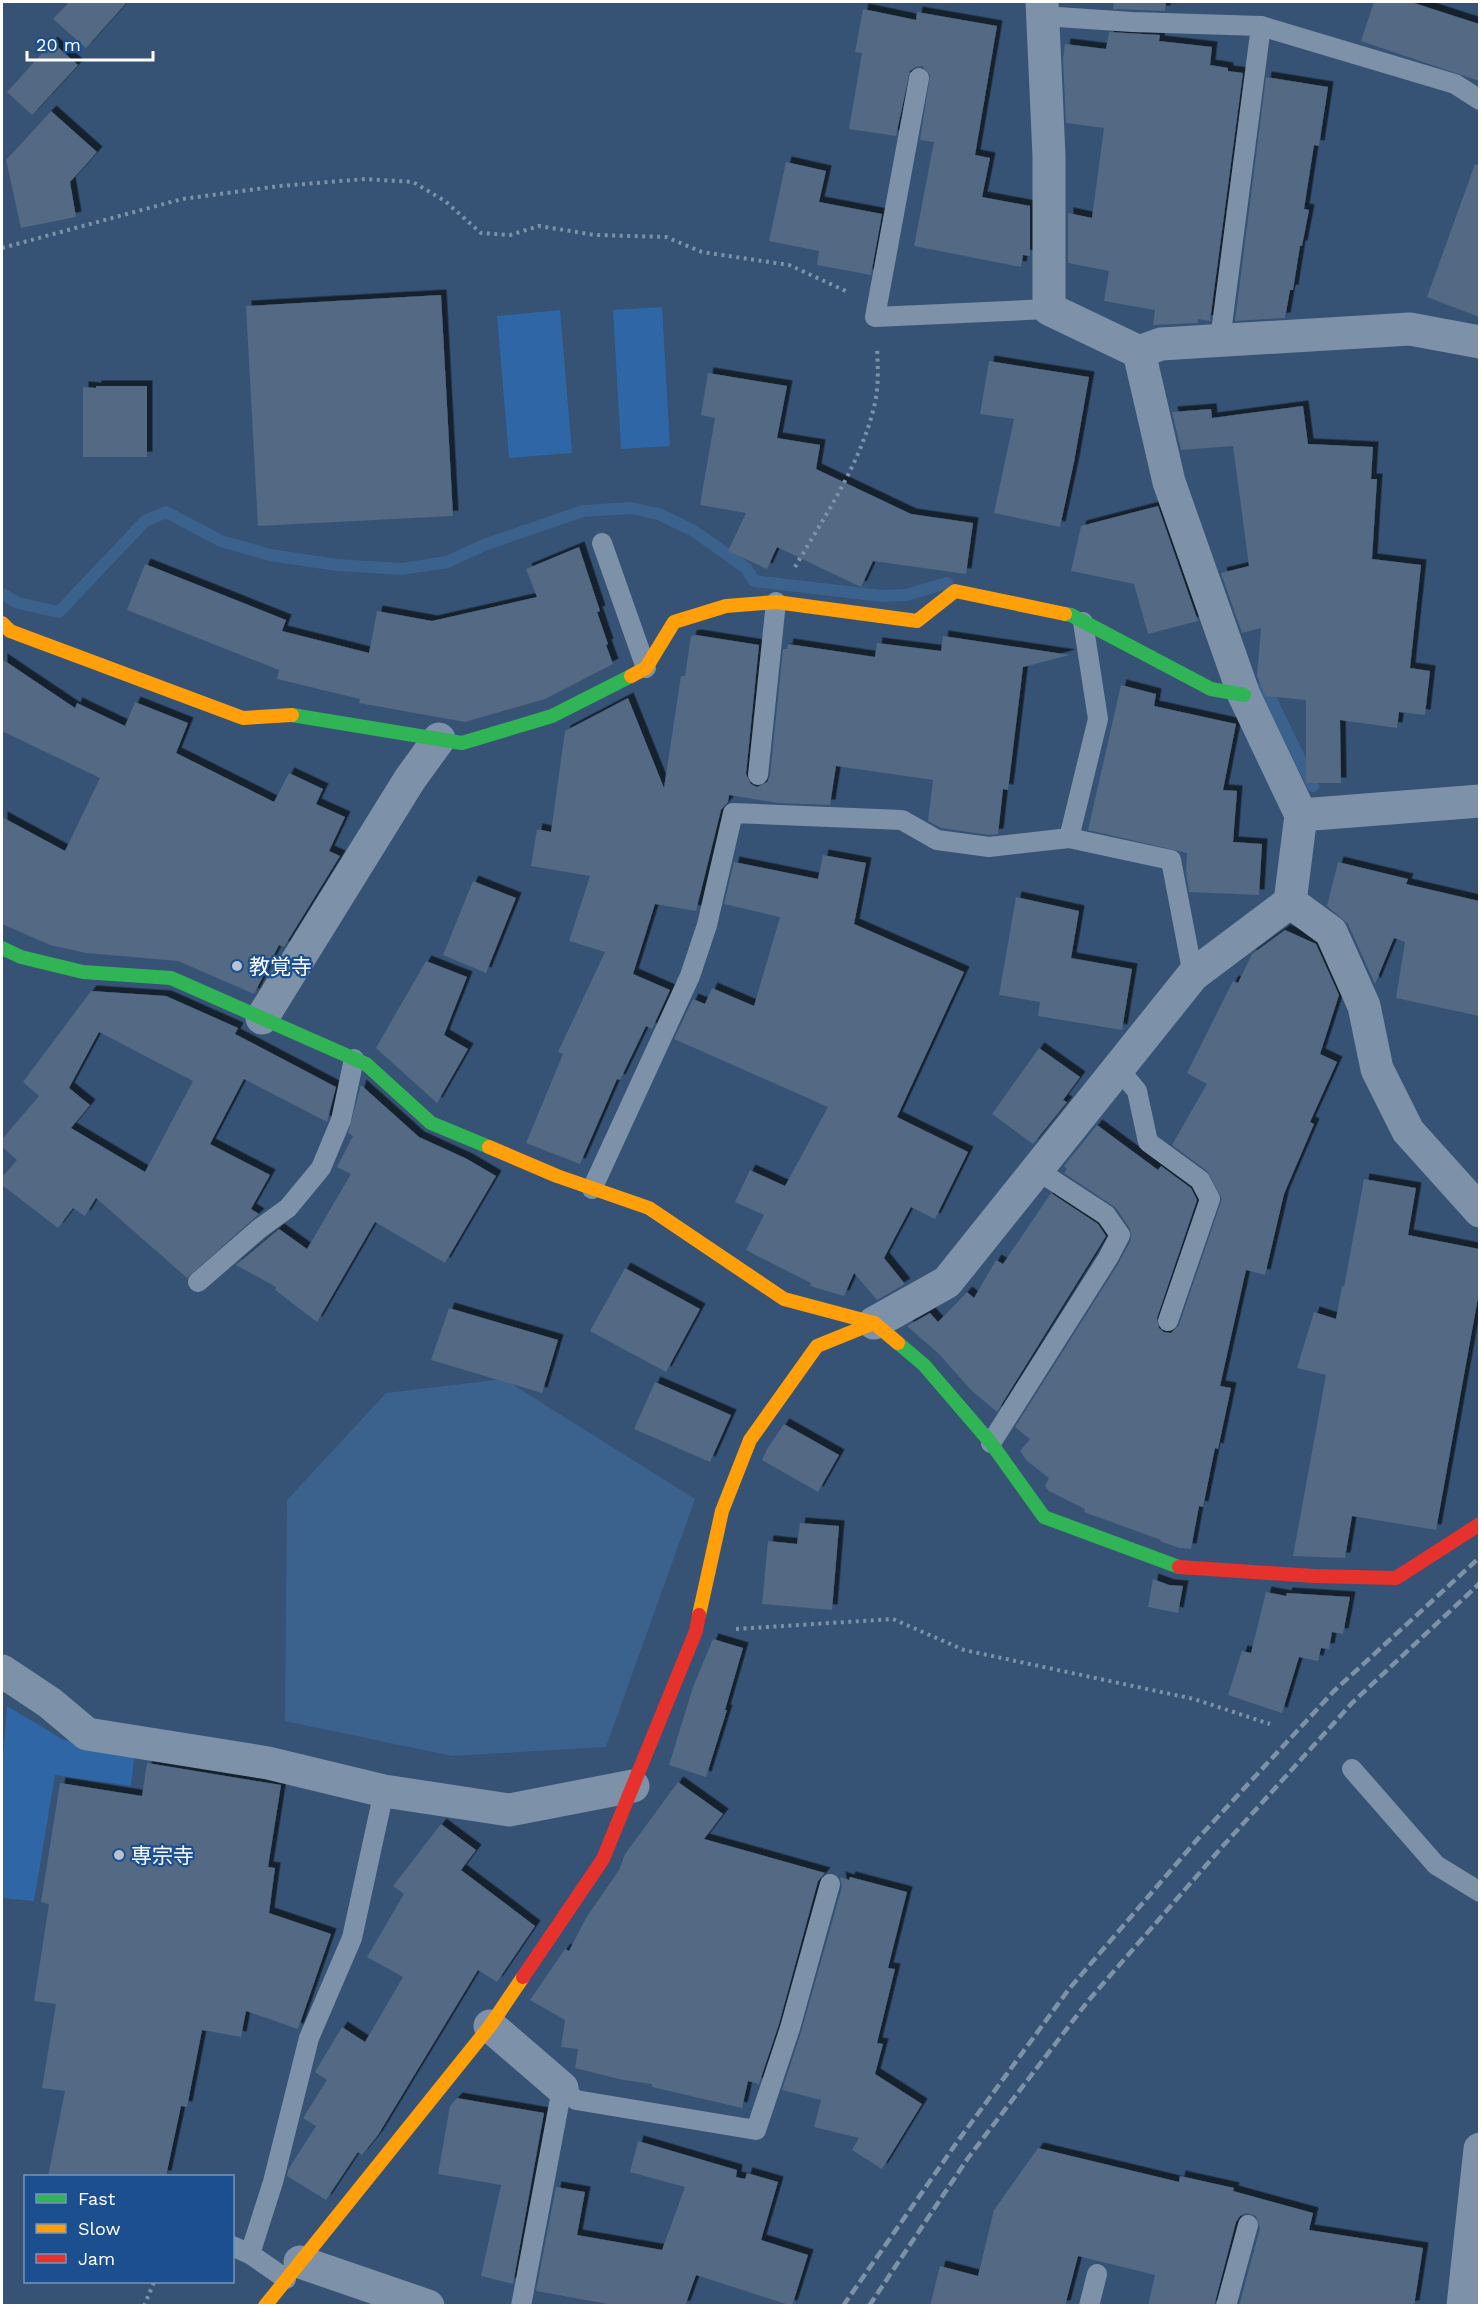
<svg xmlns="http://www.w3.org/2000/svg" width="1481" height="2307" font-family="'Work Sans','Noto Sans JP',sans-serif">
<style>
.green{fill:#2f66a5}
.water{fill:#3b618d}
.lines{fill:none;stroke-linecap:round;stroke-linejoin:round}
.stream{stroke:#3b618d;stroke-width:12}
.building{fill:#526984;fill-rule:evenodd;filter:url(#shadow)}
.path{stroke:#7d92a8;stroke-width:4;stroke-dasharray:3 4.5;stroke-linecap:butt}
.lane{stroke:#7d92a8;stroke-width:20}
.street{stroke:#7d92a8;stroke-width:33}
.fast{stroke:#30b455;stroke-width:14}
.slow{stroke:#ff9f0a;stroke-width:14}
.jam{stroke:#e5322d;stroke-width:14}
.rail{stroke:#7e92a7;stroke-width:4.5;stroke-dasharray:10 4.5;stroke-linecap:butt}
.poi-dot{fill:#b9c2ce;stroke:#1b4f8f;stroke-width:2}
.labels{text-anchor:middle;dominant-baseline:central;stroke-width:4.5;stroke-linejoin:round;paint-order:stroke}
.poi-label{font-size:21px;fill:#fff;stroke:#1b4f8f;text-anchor:start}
</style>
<defs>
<filter id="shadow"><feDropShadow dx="5.5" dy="-5.5" stdDeviation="0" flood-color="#0009"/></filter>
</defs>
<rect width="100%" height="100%" fill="#365274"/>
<g class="green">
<polygon points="662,307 670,446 621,449 613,310"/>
<polygon points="560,310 572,453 509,458 497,316"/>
<polygon points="7,1706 64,1740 135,1752 131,1786 55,1775 34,1901 2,1898 2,1769"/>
</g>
<polygon class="water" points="504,1379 695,1499 606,1747 452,1756 285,1721 287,1500 386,1393"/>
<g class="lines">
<g class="stream">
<polyline points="2,594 18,603 59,612 145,521 166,512 221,541 270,555 337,565 402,569 447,562 484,545 583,511 631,508 659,514 694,531 746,568 754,581 882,596 906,595 947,583"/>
<polyline points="1246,686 1268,693 1313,786"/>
</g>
</g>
<g class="building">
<polygon points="69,2 127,2 86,48 53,19"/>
<polygon points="1114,2 1166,2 1165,11 1113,9"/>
<polygon points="1374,2 1411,2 1479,24 1479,81 1361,41"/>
<polygon points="863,9 916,20 917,12 997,26 975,155 990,158 982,197 1030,206 1030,256 1023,255 1021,267 914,246 934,142 920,140 930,75 922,66 916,67 910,71 896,136 849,129 862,53 855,52"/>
<polygon points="1109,32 1160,35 1159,41 1212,47 1210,65 1228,68 1228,71 1243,73 1210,321 1198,319 1198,323 1153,325 1155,310 1104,301 1109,271 1068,263 1068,213 1092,218 1104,128 1066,123 1063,59 1065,44 1106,49"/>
<polygon points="52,42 78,65 32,115 7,92"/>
<polygon points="1266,77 1328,87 1319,146 1314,145 1304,209 1309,210 1302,246 1300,246 1293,290 1290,290 1285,318 1235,321"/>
<polygon points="51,111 97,152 70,182 76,217 21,228 6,160"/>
<polygon points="786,162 826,171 819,202 882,214 871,275 817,265 819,251 769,241"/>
<polygon points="1475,164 1479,165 1479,317 1427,297"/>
<polygon points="441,295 453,516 258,526 246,306"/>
<polygon points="989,361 1089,377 1074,462 1060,527 994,513 1014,419 980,414"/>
<polygon points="708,373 787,386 777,438 820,445 816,469 911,514 973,523 966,574 873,561 861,587 777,547 767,569 728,551 746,513 700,505 715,418 701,415"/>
<polygon points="96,386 147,386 147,457 83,457 83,387 96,388"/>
<polygon points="1303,406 1308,444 1373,447 1371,479 1377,479 1372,559 1421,565 1410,668 1430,671 1425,715 1399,712 1397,728 1340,720 1341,783 1306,783 1306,700 1265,696 1257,676 1261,628 1242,633 1221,573 1249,566 1233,446 1181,450 1172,412 1211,409 1212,418"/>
<polygon points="1158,506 1198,621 1148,634 1134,584 1071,571 1081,526"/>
<polygon points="579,547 600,611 597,612 608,644 606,645 613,664 545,699 465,722 359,703 360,699 277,679 279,670 127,610 145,564 286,620 282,631 369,653 377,611 432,621 537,597 526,569"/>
<polygon points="696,635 759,645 746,774 751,784 757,787 767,782 770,776 783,649 787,649 788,644 875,657 877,643 941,651 943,636 1070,655 1023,667 1008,790 1003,789 998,834 989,835 941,828 928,821 933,780 836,766 830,805 778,803 729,795 728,802 721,810 696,911 655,904 633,974 670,990 652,1029 646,1026 620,1080 617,1079 580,1164 526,1143 563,1054 558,1052 605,952 569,941 590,876 531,866 537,829 551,832 565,731 628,698 664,788 681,676 685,676 691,636"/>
<polygon points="2,659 75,708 77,703 125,726 135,702 188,723 176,753 274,802 289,773 323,789 316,804 345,817 329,851 340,856 284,947 279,945 254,994 178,961 86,953 50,945 2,924 2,817 65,851 100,778 2,731"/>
<polygon points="1121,685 1156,694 1154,706 1236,724 1223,790 1237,791 1233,842 1262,844 1259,895 1189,892 1186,872 1187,853 1088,830"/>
<polygon points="823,855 866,863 854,924 964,972 897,1117 968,1152 935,1219 911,1207 884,1258 905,1284 877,1300 854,1273 844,1296 810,1286 811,1283 746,1250 764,1215 735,1202 750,1170 785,1186 828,1107 674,1039 693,999 705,1004 712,988 754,1006 780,917 724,904 734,862 818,879"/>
<polygon points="1338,862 1408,879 1406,884 1479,901 1479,1016 1396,998 1405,942 1394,938 1375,984 1348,924 1327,906"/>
<polygon points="473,881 516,898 486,973 443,955"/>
<polygon points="1016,897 1079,911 1071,958 1132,969 1122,1030 1038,1016 1040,1002 999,995"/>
<polygon points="1285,930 1316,944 1339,995 1320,1054 1337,1062 1310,1122 1314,1124 1284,1194 1265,1275 1246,1270 1220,1386 1231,1388 1218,1449 1215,1448 1203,1507 1199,1506 1191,1549 1179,1548 1160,1541 1161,1540 1084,1512 1085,1509 1049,1491 1045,1486 1049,1478 1027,1461 1020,1451 1030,1439 1015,1427 1118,1264 1131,1240 1130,1229 1116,1208 1064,1173 1067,1169 1064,1166 1097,1125 1158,1170 1161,1166 1191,1188 1197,1200 1157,1318 1159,1328 1164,1332 1171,1333 1179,1325 1222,1199 1207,1171 1172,1145 1207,1084 1187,1073 1233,981 1238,983 1252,954"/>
<polygon points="426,961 467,977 444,1035 468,1049 437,1103 376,1048"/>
<path d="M91,991L166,996L238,1028L235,1034L336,1087L327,1122L244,1079L210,1144L270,1175L251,1209L259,1214L187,1278L96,1198L85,1216L73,1208L58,1228L2,1185V1177L17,1160L2,1147V1139L39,1096L23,1082ZM99,1032L193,1081L145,1172L71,1128L90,1105L69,1088Z"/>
<polygon points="1039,1048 1080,1077 1063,1100 1067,1102 1033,1144 992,1114"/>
<polygon points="361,1085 419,1137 467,1159 496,1176 445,1263 375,1222 317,1322 275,1290 276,1287 236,1265 279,1229 307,1249 351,1174 337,1167 353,1136 348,1133"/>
<polygon points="1364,1179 1416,1188 1408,1235 1479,1249 1479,1292 1436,1530 1352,1516 1345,1558 1293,1556 1326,1375 1297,1368 1314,1312 1336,1319 1342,1286 1344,1287"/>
<polygon points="1051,1193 1098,1224 1106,1236 997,1412 971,1390 938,1353 907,1326 930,1313 938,1322 967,1292 974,1298 996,1260 1003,1264"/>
<polygon points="625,1268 700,1309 666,1372 590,1331"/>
<polygon points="449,1308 558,1340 542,1393 431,1360"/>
<polygon points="655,1382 731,1415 710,1462 634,1429"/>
<polygon points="784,1424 839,1455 818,1492 762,1460 767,1449"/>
<polygon points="800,1523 839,1526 832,1610 762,1604 768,1541 797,1544"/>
<polygon points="1153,1579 1169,1585 1183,1586 1178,1613 1148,1607"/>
<polygon points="1266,1592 1286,1596 1287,1593 1350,1597 1343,1634 1332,1632 1329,1649 1321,1648 1318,1661 1299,1657 1282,1713 1228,1695 1242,1651 1251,1653"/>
<polygon points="713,1639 743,1648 725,1710 727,1710 706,1777 669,1765 693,1687"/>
<polygon points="147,1763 281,1785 268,1867 275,1868 269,1913 331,1934 298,2029 246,2011 241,2037 202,2030 187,2107 181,2106 166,2176 48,2176 65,2091 42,2088 56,2004 34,2001 49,1904 41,1902 60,1783 142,1796"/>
<polygon points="678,1782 723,1814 704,1839 825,1873 818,1881 779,2024 759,2084 748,2081 742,2108 652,2087 652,2084 623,2080 575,2068 578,2049 561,2047 565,2020 530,2000 565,1949 569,1951 586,1918 619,1870 625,1854"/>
<polygon points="441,1824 476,1850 461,1870 535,1926 497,1982 478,1970 378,2135 362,2155 358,2152 326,2200 287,2176 288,2170 316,2126 303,2118 327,2080 315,2072 342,2027 365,2042 403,1977 367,1957 404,1894 393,1886"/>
<polygon points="840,1877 849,1880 850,1877 907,1892 888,1968 895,1969 877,2043 883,2044 875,2074 922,2104 882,2169 852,2150 859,2138 814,2127 821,2100 782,2090 801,2032 842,1887"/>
<polygon points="457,2098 544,2113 513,2284 481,2276 501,2185 438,2174 450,2106"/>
<polygon points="638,2141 737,2170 736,2177 745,2179 747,2173 778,2182 761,2240 808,2255 792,2306 696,2275 685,2306 619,2306 536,2291 556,2187 585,2192 577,2235 662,2250 685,2187 630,2172"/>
<polygon points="1038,2148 1179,2182 1180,2176 1234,2188 1233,2191 1313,2213 1309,2230 1423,2248 1414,2306 1239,2306 1260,2228 1256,2216 1246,2213 1240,2216 1236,2222 1214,2306 1148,2306 1155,2275 1078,2256 1065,2306 930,2306 940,2266 978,2276 994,2210"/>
</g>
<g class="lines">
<g class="path">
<polyline points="2,248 182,199 280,186 365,179 413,182 445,201 481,233 510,235 539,226 595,235 666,237 702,252 789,265 848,292"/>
<path d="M795,567C824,517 860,465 874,407C879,388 878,368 877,348"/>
<polyline points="736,1629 893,1619 964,1650 1194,1699 1270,1724"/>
<polyline points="144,2306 154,2282"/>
</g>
<g class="lane">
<polyline points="1043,16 1132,22 1261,26 1455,84 1480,100"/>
<polyline points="919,78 875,317 1049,309"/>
<polyline points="1220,340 1261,26"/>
<polyline points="602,543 646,668"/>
<polyline points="758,775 776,602"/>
<polyline points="1069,838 1098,719 1083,622"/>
<polyline points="1118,1068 1137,1091 1148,1142 1200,1180 1210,1199 1168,1321"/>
<polyline points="592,1189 690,976 707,925 733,813 902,820 937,840 989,847 1069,838 1171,860 1193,975"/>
<polyline points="198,1282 259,1229 288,1208 321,1168 341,1120 354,1059"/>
<polyline points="991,1443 1108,1258 1120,1235 1106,1215 1037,1170"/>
<polyline points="1352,1769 1436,1865 1480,1892"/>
<polyline points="562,2088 576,2100 756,2130 790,2028 830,1884"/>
<polyline points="232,2246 250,2254 286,2279"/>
<polyline points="250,2254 273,2182 309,2038 352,1938 384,1791"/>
<polyline points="521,2306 562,2088"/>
<polyline points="1089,2306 1097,2274"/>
<polyline points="1226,2306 1248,2225"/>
</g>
<g class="street">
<polyline points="1042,2 1049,156 1049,309 1139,352 1161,344 1410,329 1480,342"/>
<polyline points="1301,815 1480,801"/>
<polyline points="1290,902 1331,932 1364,1006 1377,1069 1408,1131 1480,1211"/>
<polyline points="262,1018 410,779 439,739"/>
<polyline points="874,1323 947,1282 1193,975 1290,902 1301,815 1244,695 1169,482 1139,352"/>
<polyline points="2,1671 50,1703 87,1734 268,1763 384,1791 509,1810 633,1786"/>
<polyline points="490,2026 562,2088"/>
<polyline points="300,2262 428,2306"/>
<polyline points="1463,2306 1480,2149"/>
</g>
<g class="fast">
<polyline points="1065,614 1071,615 1211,689 1244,695"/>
<polyline points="292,715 462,743 552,716 631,676"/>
<polyline points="2,948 21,957 83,972 171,978 366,1064 431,1123 489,1147"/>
<polyline points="898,1343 924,1365 991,1443 1044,1517 1179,1567"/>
</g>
<g class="slow">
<polyline points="2,623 10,631 243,718 292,715"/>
<polyline points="631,676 646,668 674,622 726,606 776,602 917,621 955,591 1065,614"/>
<polyline points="489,1147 557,1176 649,1208 784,1299 874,1323 898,1343"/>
<polyline points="699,1615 722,1511 750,1440 817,1346 874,1323"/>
<polyline points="265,2306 490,2026 523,1977"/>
</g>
<g class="jam">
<polyline points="1179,1567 1314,1576 1396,1578 1480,1524"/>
<polyline points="523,1977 603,1859 696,1631 699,1615"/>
</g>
<g class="rail">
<polyline points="843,2306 955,2145 1069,1989 1202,1834 1334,1691 1480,1557"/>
<polyline points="869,2306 968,2158 1088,2001 1222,1847 1352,1703 1480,1583"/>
</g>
</g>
<g class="poi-dot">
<circle cx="237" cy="966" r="6"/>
<circle cx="119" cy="1855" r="6"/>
</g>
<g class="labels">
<g class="poi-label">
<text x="249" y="966">教覚寺</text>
<text x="131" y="1855">専宗寺</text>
</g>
</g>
<rect width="1481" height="2307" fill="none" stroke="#ffffff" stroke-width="6"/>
<rect x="24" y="2175" width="210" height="108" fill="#1b4f8f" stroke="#7695bc" stroke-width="1.5"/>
<rect x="36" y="2194" width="30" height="9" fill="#30b455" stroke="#7695bc" stroke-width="1.5"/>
<text x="78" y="2205" font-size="18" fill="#ffffff">Fast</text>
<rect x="36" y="2224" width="30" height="9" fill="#ff9f0a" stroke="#7695bc" stroke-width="1.5"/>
<text x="78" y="2235" font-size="18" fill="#ffffff">Slow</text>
<rect x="36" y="2254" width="30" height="9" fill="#e5322d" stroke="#7695bc" stroke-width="1.5"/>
<text x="78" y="2265" font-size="18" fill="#ffffff">Jam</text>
<path d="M27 51v9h126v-9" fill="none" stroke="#ffffff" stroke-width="3"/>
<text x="36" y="51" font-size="18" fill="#ffffff" stroke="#1b4f8f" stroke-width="4.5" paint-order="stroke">20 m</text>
</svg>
